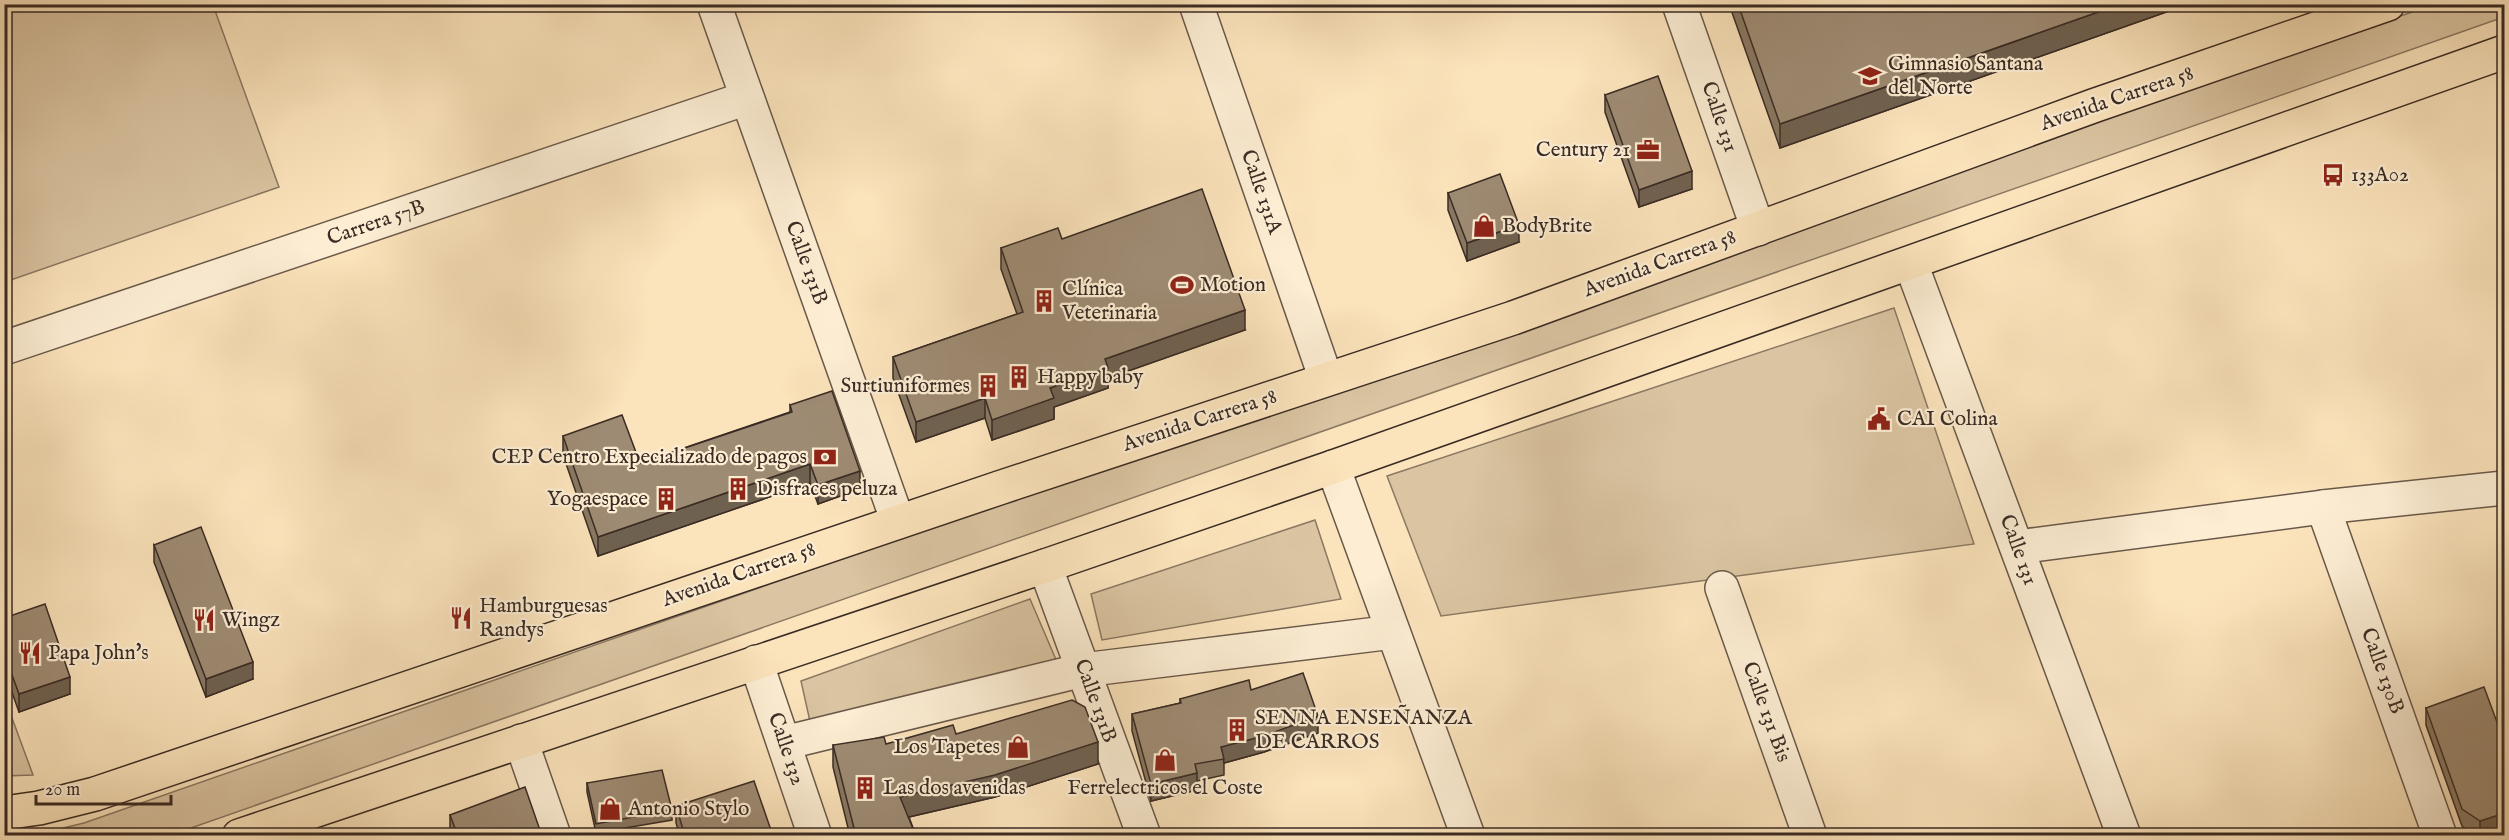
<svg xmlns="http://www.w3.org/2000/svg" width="2509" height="840" font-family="'IM FELL English',serif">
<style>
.green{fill:#dac4a1;stroke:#8a7862;stroke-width:1.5}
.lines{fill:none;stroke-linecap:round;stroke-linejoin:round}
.minor-casing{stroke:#6a594a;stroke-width:36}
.major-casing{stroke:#3a2b24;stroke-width:36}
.minor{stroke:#fcedd3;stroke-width:33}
.major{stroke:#fbe3bb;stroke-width:33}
.wall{fill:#887863;stroke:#3a2b24;stroke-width:1.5}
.shaded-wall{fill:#6f6150;stroke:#3a2b24;stroke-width:1.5}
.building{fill:#9e8b73;stroke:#3a2b24;stroke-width:1.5}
.labels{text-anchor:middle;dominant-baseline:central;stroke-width:4.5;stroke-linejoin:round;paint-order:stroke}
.poi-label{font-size:21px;fill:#3a2b24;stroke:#fcedd3;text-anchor:start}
.street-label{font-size:21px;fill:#3a2b24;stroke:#fcedd3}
</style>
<rect width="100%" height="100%" fill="#fbe3bb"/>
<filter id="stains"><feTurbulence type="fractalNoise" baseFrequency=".00333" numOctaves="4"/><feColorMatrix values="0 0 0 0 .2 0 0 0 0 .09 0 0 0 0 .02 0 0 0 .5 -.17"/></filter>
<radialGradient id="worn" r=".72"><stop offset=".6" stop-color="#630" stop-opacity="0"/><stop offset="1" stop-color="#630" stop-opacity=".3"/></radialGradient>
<g class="green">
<polygon points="4,5 213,5 279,187 5,282"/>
<polygon points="2432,5 2504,5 2504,17 171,835 30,836 84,823"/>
<polygon points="1894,308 1974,544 1441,616 1387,476"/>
<polygon points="1315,520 1341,599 1102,640 1091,594"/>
<polygon points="1030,599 1057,662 811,726 801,681"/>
<polygon points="4,699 5,699 33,775 5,776"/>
</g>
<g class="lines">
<g class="minor-casing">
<g id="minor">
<polyline points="714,4 898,522"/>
<polyline points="1196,4 1326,379"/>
<polyline points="1679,4 1758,229"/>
<polyline points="1911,264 2124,836"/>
<polyline points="4,348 747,98"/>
<polyline points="1333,467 1468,836"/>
<polyline points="2323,507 2440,836"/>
<polyline points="2017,547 2323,507 2504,488"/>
<polyline points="1045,566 1144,836"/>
<polyline points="1722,588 1810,836"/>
<polyline points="756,662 815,836"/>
<polyline points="521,741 554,836"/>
<polyline points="784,743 1083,670 1393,632"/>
</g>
</g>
<g class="major-casing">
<g id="major">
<polyline points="4,813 39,808 95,794 999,488 1513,318 2093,106 2388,4"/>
<polyline points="239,836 1045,566 1333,467 2504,52"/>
</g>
</g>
<use href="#minor" class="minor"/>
<use href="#major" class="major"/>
</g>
<g class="wall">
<polygon points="1729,4 2189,4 1780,148"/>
<polygon points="1605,95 1692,189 1639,207 1605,112"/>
<polygon points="1448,193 1519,242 1467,261 1448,210"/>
<polygon points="1062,239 1245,330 1108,378 1108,388 1054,407 1054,419 992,440 985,418 916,442 893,378 893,357 1017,314 1001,269 1001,248"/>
<polygon points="790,405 860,489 818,504 810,483 598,556 563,455 563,436 640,463 790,412"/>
<polygon points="154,545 253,679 206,697 154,562"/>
<polygon points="4,618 70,694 19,712 4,670"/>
<polygon points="1251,690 1318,733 1264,752 1224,763 1224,775 1197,781 1197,790 1151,801 1132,731 1132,714 1180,703 1180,699"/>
<polygon points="2426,708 2505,744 2505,830 2489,836 2476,836 2462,826 2426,725"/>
<polygon points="956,734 1098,764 995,797 909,817 916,836 850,836 833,767 833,745 886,744"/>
<polygon points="587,783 672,810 672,820 596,833 587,792"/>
<polygon points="676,806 773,836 680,836 676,823"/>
<polygon points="450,815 542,836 450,836"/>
</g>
<g class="shaded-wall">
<polygon points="2121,4 2189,4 1780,148 1780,124"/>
<polygon points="1692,171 1692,189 1639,207 1639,190"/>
<polygon points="1519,225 1519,242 1467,261 1467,243"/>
<polygon points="1245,310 1245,330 1108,378 1108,388 1054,407 1054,419 992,440 992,420 1105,359"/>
<polygon points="985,398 985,418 916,442 916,422"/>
<polygon points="810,464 810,483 598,556 598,537"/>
<polygon points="860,471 860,489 818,504 818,485"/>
<polygon points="253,662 253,679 206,697 206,679"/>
<polygon points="70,677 70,694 19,712 19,694"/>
<polygon points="1318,716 1318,733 1264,752 1224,763 1221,747"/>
<polygon points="1098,742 1098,764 995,797 900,819 900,797"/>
<polygon points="1197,773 1197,790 1151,801 1151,784"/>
<polygon points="2505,813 2505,830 2489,836 2480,836 2480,821"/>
</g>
<g class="building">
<polygon points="1738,4 2121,4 1780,124"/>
<polygon points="1658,76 1692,171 1639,190 1605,95"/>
<polygon points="1500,174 1519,225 1467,243 1448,193"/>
<polygon points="1202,189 1245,310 1105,359 1108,368 1050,388 1054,398 992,420 985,398 916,422 893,357 1023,312 1001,248 1058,228 1062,239"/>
<polygon points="832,391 860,471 818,485 810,464 598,537 563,436 622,415 640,463 792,412 790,405"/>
<polygon points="201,527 253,662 206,679 154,545"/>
<polygon points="45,604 70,677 19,694 4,653 4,618"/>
<polygon points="1303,673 1318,716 1264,736 1221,747 1224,759 1195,764 1197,773 1151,784 1132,714 1181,703 1180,699 1249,680 1251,690"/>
<polygon points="2484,687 2505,744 2505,813 2480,821 2462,809 2426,708"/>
<polygon points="1072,700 1085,707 1098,742 995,775 900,797 916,836 856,836 833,745 884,737 886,744 953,725 956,734"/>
<polygon points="662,770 672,810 596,824 587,783"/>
<polygon points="754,781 773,836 685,836 676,806"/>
<polygon points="525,787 542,836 458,836 450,815"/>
</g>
<defs>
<g id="school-bare" transform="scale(1.8)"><path d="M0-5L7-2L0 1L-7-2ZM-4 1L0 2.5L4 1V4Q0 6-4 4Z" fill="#8f2418" stroke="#fcedd3" stroke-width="2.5" paint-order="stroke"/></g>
<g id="office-bare" transform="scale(1.8)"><path d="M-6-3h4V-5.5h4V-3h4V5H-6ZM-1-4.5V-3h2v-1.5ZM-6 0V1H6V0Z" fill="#8f2418" stroke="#fcedd3" stroke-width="2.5" paint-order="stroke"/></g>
<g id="bus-bare" transform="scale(1.8)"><path d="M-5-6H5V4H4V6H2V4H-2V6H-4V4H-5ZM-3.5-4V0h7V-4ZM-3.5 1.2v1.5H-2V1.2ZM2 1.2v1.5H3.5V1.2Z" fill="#8f2418" stroke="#fcedd3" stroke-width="2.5" paint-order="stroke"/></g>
<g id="shop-bare" transform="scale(1.8)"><path d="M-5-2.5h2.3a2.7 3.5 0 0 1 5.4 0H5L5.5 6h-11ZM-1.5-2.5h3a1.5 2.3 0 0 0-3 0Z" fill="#8f2418" stroke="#fcedd3" stroke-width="2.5" paint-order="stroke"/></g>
<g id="stadium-bare" transform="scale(1.8)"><path d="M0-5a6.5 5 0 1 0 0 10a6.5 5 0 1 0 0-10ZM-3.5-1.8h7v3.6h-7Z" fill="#8f2418" stroke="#fcedd3" stroke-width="2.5" paint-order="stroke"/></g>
<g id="building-bare" transform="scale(1.8)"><path d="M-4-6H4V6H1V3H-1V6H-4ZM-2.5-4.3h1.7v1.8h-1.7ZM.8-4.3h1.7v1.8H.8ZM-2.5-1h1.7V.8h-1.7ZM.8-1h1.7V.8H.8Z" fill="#8f2418" stroke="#fcedd3" stroke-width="2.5" paint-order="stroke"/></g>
<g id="civic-bare" transform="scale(1.8)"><path d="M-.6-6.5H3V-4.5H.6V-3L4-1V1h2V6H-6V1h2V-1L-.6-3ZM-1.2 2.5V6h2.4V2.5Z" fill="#8f2418" stroke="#fcedd3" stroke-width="2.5" paint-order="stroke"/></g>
<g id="bank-bare" transform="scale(1.8)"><path d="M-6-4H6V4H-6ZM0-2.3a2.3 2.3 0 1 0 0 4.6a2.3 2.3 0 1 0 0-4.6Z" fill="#8f2418" stroke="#fcedd3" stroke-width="2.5" paint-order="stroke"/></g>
<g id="restaurant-bare" transform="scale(1.8)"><path d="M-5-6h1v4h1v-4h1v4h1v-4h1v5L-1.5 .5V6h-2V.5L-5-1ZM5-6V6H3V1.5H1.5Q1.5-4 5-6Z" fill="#8f2418" stroke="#fcedd3" stroke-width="2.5" paint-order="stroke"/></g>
</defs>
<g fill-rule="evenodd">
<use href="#school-bare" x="1870" y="76"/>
<use href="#office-bare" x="1648" y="150"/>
<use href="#bus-bare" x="2333" y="175"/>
<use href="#shop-bare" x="1484" y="226"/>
<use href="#stadium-bare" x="1182" y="285"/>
<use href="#building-bare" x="1044" y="301"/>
<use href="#building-bare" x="1019" y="377"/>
<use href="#building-bare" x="988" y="386"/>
<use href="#civic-bare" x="1879" y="419"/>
<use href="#bank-bare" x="825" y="457"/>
<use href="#building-bare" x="738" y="489"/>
<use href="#building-bare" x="666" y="499"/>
<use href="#restaurant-bare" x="461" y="618"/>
<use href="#restaurant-bare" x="204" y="620"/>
<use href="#restaurant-bare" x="30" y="653"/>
<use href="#building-bare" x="1237" y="730"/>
<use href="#shop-bare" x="1018" y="747"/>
<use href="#shop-bare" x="1165" y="760"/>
<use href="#building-bare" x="865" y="788"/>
<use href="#shop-bare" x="610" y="809"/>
</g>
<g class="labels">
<g class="poi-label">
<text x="1888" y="64">Gimnasio Santana<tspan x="1888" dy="24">del Norte</tspan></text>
<text x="1630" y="150" text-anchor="end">Century 21</text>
<text x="2351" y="175">133A02</text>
<text x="1502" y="226">BodyBrite</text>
<text x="1200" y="285">Motion</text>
<text x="1062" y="289">Clínica<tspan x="1062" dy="24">Veterinaria</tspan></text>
<text x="1037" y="377">Happy baby</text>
<text x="970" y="386" text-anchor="end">Surtiuniformes</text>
<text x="1897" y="419">CAI Colina</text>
<text x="807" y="457" text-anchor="end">CEP Centro Expecializado de pagos</text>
<text x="756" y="489">Disfraces peluza</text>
<text x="648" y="499" text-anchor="end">Yogaespace</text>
<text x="479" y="606">Hamburguesas<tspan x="479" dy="24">Randys</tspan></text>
<text x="222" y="620">Wingz</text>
<text x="48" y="653">Papa John's</text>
<text x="1255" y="718">SENNA ENSEÑANZA<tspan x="1255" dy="24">DE CARROS</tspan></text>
<text x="1000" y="747" text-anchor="end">Los Tapetes</text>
<text x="883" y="788">Las dos avenidas</text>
<text x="1165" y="788" text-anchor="middle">Ferrelectricos el Coste</text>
<text x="628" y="809">Antonio Stylo</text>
</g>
<g class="street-label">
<text transform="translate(2117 99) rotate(-19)">Avenida Carrera 58</text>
<text transform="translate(1719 117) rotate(71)">Calle 131</text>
<text transform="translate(1261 192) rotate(71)">Calle 131A</text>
<text transform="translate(376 223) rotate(-19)">Carrera 57B</text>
<text transform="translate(806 263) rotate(70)">Calle 131B</text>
<text transform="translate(1660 264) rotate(-20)">Avenida Carrera 58</text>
<text transform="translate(1200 421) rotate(-18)">Avenida Carrera 58</text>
<text transform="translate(2018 550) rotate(70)">Calle 131</text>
<text transform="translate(739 575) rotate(-19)">Avenida Carrera 58</text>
<text transform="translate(2382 671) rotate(70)">Calle 130B</text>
<text transform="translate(1095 701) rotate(70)">Calle 131B</text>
<text transform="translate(1766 712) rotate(70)">Calle 131 Bis</text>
<text transform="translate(786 749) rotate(71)">Calle 132</text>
</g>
</g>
<rect width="2509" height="840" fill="none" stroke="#fbe3bb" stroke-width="24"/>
<rect x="6" y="6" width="2497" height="828" fill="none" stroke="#3a2b24" stroke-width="3"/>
<rect x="12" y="12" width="2485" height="816" fill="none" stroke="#3a2b24" stroke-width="1.5"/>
<path d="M36 795v9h135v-9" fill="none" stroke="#3a2b24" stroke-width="3"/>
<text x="45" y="795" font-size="18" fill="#3a2b24" stroke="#fcedd3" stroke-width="4.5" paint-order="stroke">20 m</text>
<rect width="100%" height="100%" filter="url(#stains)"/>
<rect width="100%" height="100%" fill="url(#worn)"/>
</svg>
